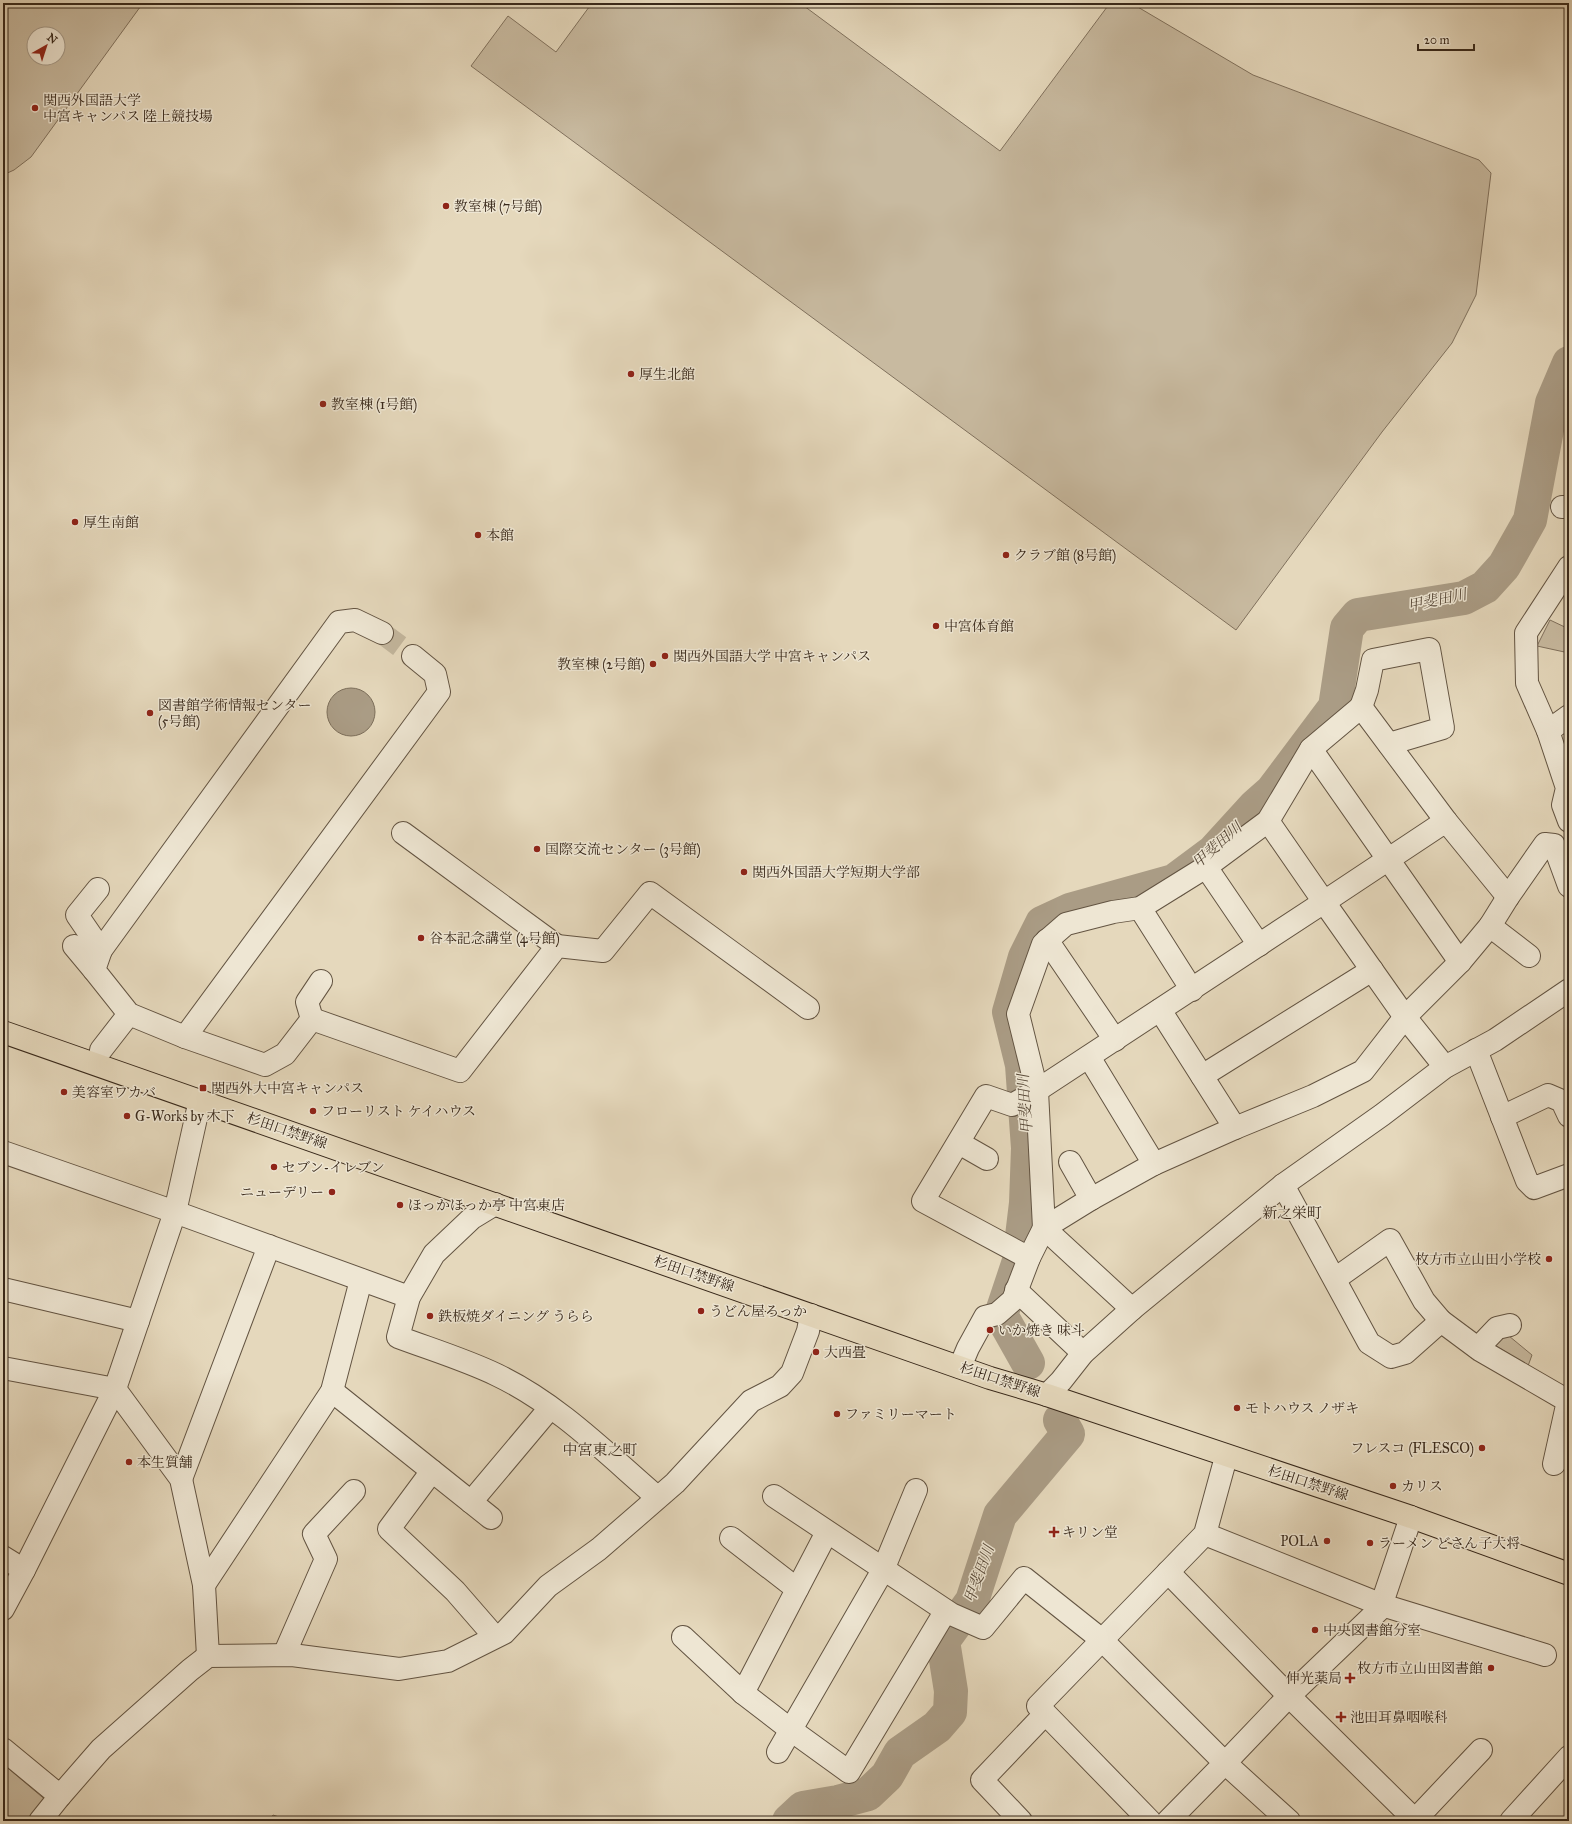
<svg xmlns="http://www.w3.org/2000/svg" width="1572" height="1824" font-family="'IM FELL Great Primer','Noto Serif JP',serif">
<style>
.green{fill:#c8baa0;stroke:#80715d;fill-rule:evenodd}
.water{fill:#aa9c85;stroke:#7c6e5a}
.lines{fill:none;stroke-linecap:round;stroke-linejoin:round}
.river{stroke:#aa9c85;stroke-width:34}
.minor-tunnel{stroke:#c2b59c;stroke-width:22;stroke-dasharray:22 11;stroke-linecap:butt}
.minor-casing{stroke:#635442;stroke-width:24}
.major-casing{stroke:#38281a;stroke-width:24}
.minor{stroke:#eee6d3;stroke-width:22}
.major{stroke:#e5d8bc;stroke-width:22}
.poi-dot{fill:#8f2418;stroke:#eee6d3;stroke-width:1.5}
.labels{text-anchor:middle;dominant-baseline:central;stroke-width:3;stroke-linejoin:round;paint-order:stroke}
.poi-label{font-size:14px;fill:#38281a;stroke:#eee6d3;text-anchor:start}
.street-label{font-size:14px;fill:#38281a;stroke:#eee6d3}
.water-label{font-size:15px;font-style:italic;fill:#5a4b3a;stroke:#eee6d3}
.neighbourhood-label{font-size:15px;fill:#38281a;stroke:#eee6d3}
</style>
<rect width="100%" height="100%" fill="#e5d8bc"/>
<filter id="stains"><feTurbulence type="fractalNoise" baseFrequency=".005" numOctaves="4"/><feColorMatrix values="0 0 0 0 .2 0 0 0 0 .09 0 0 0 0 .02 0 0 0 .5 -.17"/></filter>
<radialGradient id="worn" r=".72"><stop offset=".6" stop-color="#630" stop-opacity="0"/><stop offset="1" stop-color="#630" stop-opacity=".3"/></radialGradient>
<g class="green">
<path d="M3,3H143L31,157L14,170L3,175ZM34,34H58V58H34Z"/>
<polygon points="592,3 800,3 1000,151 1110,3 1131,3 1253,75 1479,160 1491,173 1476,295 1452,343 1382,432 1236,630 471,66 508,16 556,52"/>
<polygon points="1550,620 1569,629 1569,653 1537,646"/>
<polygon points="1509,1336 1532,1355 1528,1366 1490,1342"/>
<polygon points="3,1764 48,1802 31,1821 3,1821"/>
<polygon points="273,1815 291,1821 269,1821"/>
</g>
<circle class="water" cx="351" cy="712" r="24"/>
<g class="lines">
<g class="river">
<polyline points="1028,1363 1001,1315 1019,1261 1026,1203 1028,1148 1022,1065 1009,1012 1025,957 1042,923 1070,910 1174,881 1213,852 1255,806 1272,791 1335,707 1347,628 1358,615 1464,598 1485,587 1504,566 1530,520 1552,403 1569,363"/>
<polyline points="789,1821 803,1808 838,1802 868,1794 887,1776 900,1753 937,1727 950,1712 951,1691 943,1641 972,1601 1000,1515 1068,1434 1060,1420"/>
</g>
<polyline class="minor-tunnel" points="382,633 413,656"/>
<g class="minor-casing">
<g id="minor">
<polyline points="1562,507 1569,507"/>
<polyline points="1569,567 1526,633 1527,683 1548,731 1567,788 1563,805 1569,821"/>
<polyline points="382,633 355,620 339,622 101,950 94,970 129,1014 185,1037 439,692 435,674 413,656"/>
<polyline points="1361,707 1367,690 1373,660 1429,649 1443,728 1389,744"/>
<polyline points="1548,731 1569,716"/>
<polyline points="1311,749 1460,962"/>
<polyline points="1268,821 1324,902 1446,821 1508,897"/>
<polyline points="403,833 557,946"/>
<polyline points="1206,867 1259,945"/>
<polyline points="98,889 77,915 101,950"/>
<polyline points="1140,908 1192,990"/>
<polyline points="1490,926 1529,956"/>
<polyline points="1047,940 1115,1040"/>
<polyline points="74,946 94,970"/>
<polyline points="1160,1010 1235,1128"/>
<polyline points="312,1019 307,1002 321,981"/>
<polyline points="185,1037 265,1065 285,1054 312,1019 460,1071 557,946 603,951 650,893 808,1008"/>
<polyline points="101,1050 129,1014"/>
<polyline points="1476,1050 1527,1181 1534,1188 1569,1175"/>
<polyline points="1089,1057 1154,1164"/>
<polyline points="1202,1076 1372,970"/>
<polyline points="1502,1117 1548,1095 1562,1101 1569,1116"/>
<polyline points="959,1143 987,1159"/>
<polyline points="3,1152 175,1212 409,1297"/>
<polyline points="1070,1162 1091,1199"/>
<polyline points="1283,1185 1369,1343 1391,1357 1405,1353 1441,1321 1480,1350 1568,1401 1554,1464"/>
<path d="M495,1204L472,1218L434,1254L409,1297L398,1337C430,1349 466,1360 497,1375C558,1404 607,1454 657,1497"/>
<polyline points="1029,1258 923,1201 986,1096 1012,1105 1033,1093 1324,902 1405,1017 1460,962 1490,926 1508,897 1545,844 1554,845 1569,886"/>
<polyline points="1335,1279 1390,1240 1424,1301 1441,1321"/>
<polyline points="3,1289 138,1321"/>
<polyline points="1016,1290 1083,1353"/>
<polyline points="1132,1309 1044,1228 1037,1091 1018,1014 1043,944 1066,924 1113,912 1140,908 1206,867 1268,821 1311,749 1361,707 1446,821"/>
<polyline points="1478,1348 1497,1328 1510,1325"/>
<polyline points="960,1367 968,1348 985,1317 997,1314 1013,1300 1029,1258 1044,1228 1091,1199 1154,1164 1235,1128 1313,1096 1363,1071 1405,1017 1445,1067"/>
<polyline points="3,1368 115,1389 181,1479 204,1585 208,1656"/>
<polyline points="332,1391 491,1518"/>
<polyline points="1047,1395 1061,1381 1083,1353 1132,1309 1283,1185 1382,1115 1445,1067 1495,1040 1569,990"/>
<polyline points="432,1471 389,1529 455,1591 495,1637"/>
<polyline points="181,1479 269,1246"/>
<polyline points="774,1496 951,1614 983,1628 1024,1578 1102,1640 1225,1763 1168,1821"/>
<polyline points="471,1502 550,1408"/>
<polyline points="1205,1534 1382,1605 1545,1655"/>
<polyline points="731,1538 797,1589"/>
<polyline points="3,1557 24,1570"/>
<polyline points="1168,1572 1289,1696 1416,1821"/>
<polyline points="204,1585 332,1391 361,1280"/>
<polyline points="3,1609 24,1570 115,1389 175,1212 200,1100"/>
<polyline points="683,1637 743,1693 791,1730 849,1772 945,1612"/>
<polyline points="284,1655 326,1559 314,1534 354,1491"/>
<polyline points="743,1693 827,1532"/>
<polyline points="3,1749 60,1796 101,1749 190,1670 208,1656 292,1655 399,1669 448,1661 504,1633 548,1586 599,1549 675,1483 751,1401 780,1386 792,1373 808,1331 811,1315"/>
<polyline points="778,1752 883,1570 916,1490"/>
<polyline points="40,1821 60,1796"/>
<polyline points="1021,1821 982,1780 1045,1714"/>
<polyline points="1150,1821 1038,1706 1205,1534 1226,1457"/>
<polyline points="1289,1821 1225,1763 1289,1696 1380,1609 1411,1517"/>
<polyline points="1414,1821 1481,1750"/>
<polyline points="1511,1821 1569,1757"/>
</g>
</g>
<g class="major-casing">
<polyline id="major" points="3,1032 990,1378 1047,1395 1411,1517 1569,1574"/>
</g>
<use href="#minor" class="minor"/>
<use href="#major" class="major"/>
</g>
<g class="poi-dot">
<circle cx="35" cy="108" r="4"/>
<circle cx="446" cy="206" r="4"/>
<circle cx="631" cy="374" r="4"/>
<circle cx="323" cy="404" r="4"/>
<circle cx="75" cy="522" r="4"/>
<circle cx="478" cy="535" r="4"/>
<circle cx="1006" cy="555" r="4"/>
<circle cx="936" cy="626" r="4"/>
<circle cx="665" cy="656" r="4"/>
<circle cx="653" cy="664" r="4"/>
<circle cx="150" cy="713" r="4"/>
<circle cx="537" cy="849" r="4"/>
<circle cx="744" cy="872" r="4"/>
<circle cx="421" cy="938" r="4"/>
<rect x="199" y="1084" width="8" height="8" rx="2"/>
<circle cx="64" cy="1092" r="4"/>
<circle cx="313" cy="1111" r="4"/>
<circle cx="127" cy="1116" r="4"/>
<circle cx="274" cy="1167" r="4"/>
<circle cx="332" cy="1192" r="4"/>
<circle cx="400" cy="1205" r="4"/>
<circle cx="1549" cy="1259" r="4"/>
<circle cx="701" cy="1311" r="4"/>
<circle cx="430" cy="1316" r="4"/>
<circle cx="990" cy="1330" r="4"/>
<circle cx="816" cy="1352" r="4"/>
<circle cx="1237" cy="1408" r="4"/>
<circle cx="837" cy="1414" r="4"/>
<circle cx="1482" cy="1448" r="4"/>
<circle cx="129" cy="1462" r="4"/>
<circle cx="1393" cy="1486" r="4"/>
<path d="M1052 1526h4v4h4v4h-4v4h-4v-4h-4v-4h4z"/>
<circle cx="1327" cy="1541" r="4"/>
<circle cx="1370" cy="1543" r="4"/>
<circle cx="1315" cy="1630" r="4"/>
<circle cx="1491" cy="1668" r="4"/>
<path d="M1348 1672h4v4h4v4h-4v4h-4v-4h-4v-4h4z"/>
<path d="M1339 1711h4v4h4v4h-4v4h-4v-4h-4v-4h4z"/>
</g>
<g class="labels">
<g class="poi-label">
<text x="43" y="100">関西外国語大学<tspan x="43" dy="16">中宮キャンパス 陸上競技場</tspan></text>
<text x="454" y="206">教室棟 (7号館)</text>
<text x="639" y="374">厚生北館</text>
<text x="331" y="404">教室棟 (1号館)</text>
<text x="83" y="522">厚生南館</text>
<text x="486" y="535">本館</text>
<text x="1014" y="555">クラブ館 (8号館)</text>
<text x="944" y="626">中宮体育館</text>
<text x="673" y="656">関西外国語大学 中宮キャンパス</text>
<text x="645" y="664" text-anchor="end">教室棟 (2号館)</text>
<text x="158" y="705">図書館学術情報センター<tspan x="158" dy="16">(5号館)</tspan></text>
<text x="545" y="849">国際交流センター (3号館)</text>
<text x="752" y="872">関西外国語大学短期大学部</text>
<text x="429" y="938">谷本記念講堂 (4号館)</text>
<text x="211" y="1088">関西外大中宮キャンパス</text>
<text x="72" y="1092">美容室ワカバ</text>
<text x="321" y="1111">フローリスト ケイハウス</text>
<text x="135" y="1116">G-Works by 木下</text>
<text x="282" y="1167">セブン-イレブン</text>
<text x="324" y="1192" text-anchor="end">ニューデリー</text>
<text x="408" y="1205">ほっかほっか亭 中宮東店</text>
<text x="1541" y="1259" text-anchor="end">枚方市立山田小学校</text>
<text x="709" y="1311">うどん屋ろっか</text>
<text x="438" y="1316">鉄板焼ダイニング うらら</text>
<text x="998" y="1330">いか焼き 味斗</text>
<text x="824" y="1352">大西畳</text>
<text x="1245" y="1408">モトハウス ノザキ</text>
<text x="845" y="1414">ファミリーマート</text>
<text x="1474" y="1448" text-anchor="end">フレスコ (FLESCO)</text>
<text x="137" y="1462">本生質舗</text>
<text x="1401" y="1486">カリス</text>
<text x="1062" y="1532">キリン堂</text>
<text x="1319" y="1541" text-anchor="end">POLA</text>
<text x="1378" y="1543">ラーメン どさん子大将</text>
<text x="1323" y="1630">中央図書館分室</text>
<text x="1483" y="1668" text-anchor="end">枚方市立山田図書館</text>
<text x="1342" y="1678" text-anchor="end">伸光薬局</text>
<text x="1350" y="1717">池田耳鼻咽喉科</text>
</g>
<g class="street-label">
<text transform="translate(287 1131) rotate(19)">杉田口禁野線</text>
<text transform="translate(694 1274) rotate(19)">杉田口禁野線</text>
<text transform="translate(1000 1380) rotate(18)">杉田口禁野線</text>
<text transform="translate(1308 1483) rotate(18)">杉田口禁野線</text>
</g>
<g class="water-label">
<text transform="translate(1437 600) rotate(-12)">甲斐田川</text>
<text transform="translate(1217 845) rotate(-42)">甲斐田川</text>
<text transform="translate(1025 1104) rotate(-94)">甲斐田川</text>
<text transform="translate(979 1574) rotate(-70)">甲斐田川</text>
</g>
<g class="neighbourhood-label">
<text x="1292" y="1213">新之栄町</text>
<text x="600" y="1450">中宮東之町</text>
</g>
</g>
<rect width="1572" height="1824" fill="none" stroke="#e5d8bc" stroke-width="16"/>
<rect x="4" y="4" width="1564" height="1816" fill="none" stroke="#38281a" stroke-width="2"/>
<rect x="8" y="8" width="1556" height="1808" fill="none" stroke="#38281a"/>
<g transform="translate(46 46) rotate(39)"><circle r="19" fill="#eee6d3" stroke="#a59a89"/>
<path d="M0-3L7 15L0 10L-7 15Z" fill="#8f2418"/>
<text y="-6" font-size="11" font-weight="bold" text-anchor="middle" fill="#38281a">N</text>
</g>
<path d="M1418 44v6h56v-6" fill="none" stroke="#38281a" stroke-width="2"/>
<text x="1424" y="44" font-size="12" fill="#38281a" stroke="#eee6d3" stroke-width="3" paint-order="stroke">20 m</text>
<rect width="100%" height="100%" filter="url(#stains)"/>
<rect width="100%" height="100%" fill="url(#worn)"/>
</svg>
